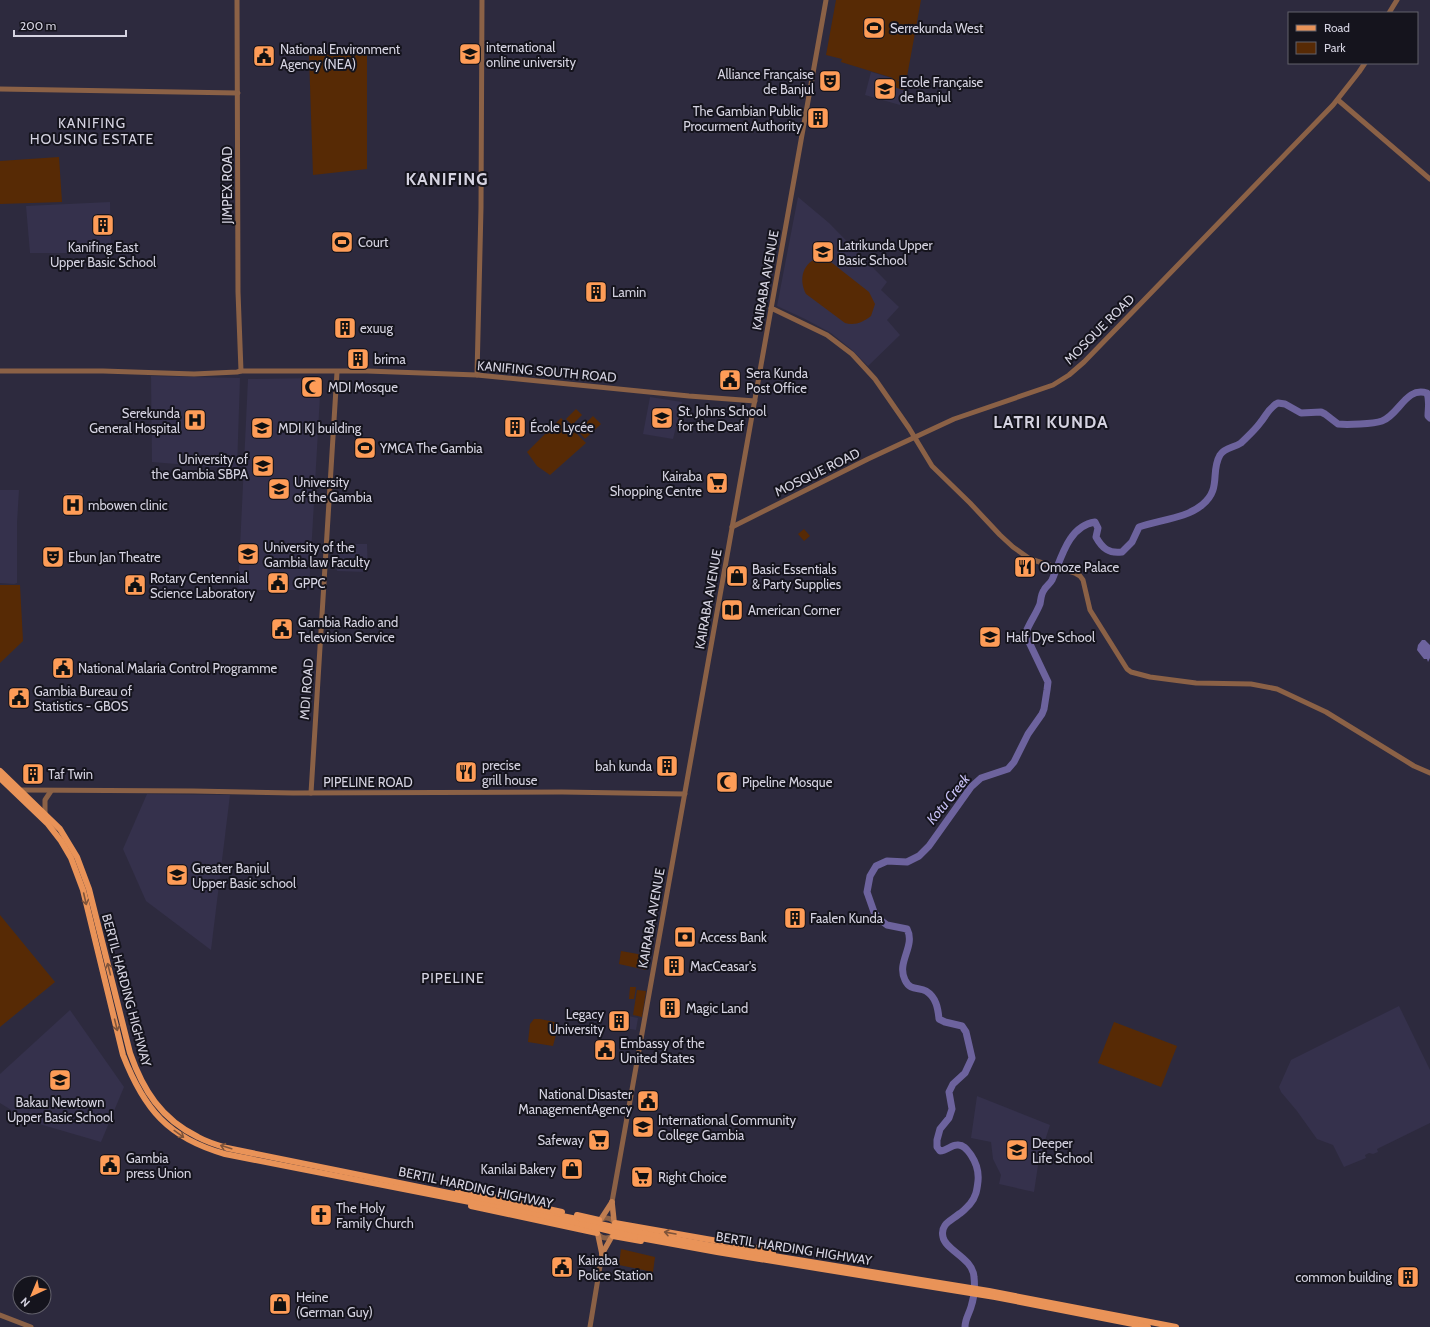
<svg xmlns="http://www.w3.org/2000/svg" width="1430" height="1327" font-family="Cabin,sans-serif">
<style>
.built{fill:#35314c}
.green{fill:#572a05}
.water{fill:#6d639e}
.lines{fill:none;stroke-linecap:round;stroke-linejoin:round}
.river{stroke:#6d639e;stroke-width:7}
.tertiary{stroke:#8b6146;stroke-width:5}
.secondary{stroke:#c07e51;stroke-width:5.5}
.primary{stroke:#e99358;stroke-width:6}
.primary-bridge{stroke:#e99358;stroke-width:6}
.oneway{stroke:#7f543a}
.labels{text-anchor:middle;dominant-baseline:central;stroke-width:4;stroke-linejoin:round;paint-order:stroke}
.poi-label{font-size:13px;fill:#d5d3e1;stroke:#15141d;text-anchor:start}
.street-label{font-size:13px;fill:#d5d3e1;stroke:#15141d}
.neighbourhood-label{font-size:14px;letter-spacing:1px;fill:#d5d3e1;stroke:#15141d}
.water-label{font-size:14px;font-style:italic;fill:#c7c0f4;stroke:#15141d}
.district-label{font-size:17px;font-weight:bold;letter-spacing:1px;fill:#d5d3e1;stroke:#15141d}
</style>
<rect width="100%" height="100%" fill="#2d2a3e"/>
<g class="built">
<polygon points="871,72 906,82 900,105 865,95"/>
<polygon points="798,197 829,223 887,282 881,290 899,307 887,320 900,335 868,366 851,349 831,333 805,319 777,306"/>
<polygon points="110,202 111,253 30,253 26,206"/>
<polygon points="151,376 240,378 237,469 152,462"/>
<polygon points="321,378 309,590 238,590 248,379"/>
<polygon points="650,397 682,402 673,439 643,434"/>
<polygon points="0,490 19,490 17,523 17,583 14,584 0,583"/>
<polygon points="64,493 83,493 82,516 63,516"/>
<polygon points="339,544 367,544 368,572 337,571"/>
<polygon points="991,625 1002,631 992,649 978,642"/>
<polygon points="147,794 230,795 211,950 146,901 123,849"/>
<polygon points="1399,1006 1430,1070 1430,1123 1377,1149 1378,1152 1373,1154 1369,1153 1365,1155 1366,1158 1344,1167 1333,1145 1317,1139 1297,1111 1281,1092 1279,1087 1291,1060"/>
<polygon points="70,1010 124,1087 101,1142 29,1121 0,1103 0,1074"/>
<polygon points="614,1013 638,1018 636,1030 612,1026"/>
<polygon points="977,1096 1050,1125 1039,1159 1034,1192 999,1184 1001,1175 993,1159 991,1142 971,1138"/>
</g>
<g class="green">
<polygon points="836,0 921,0 906,82 894,79 905,83 903,90 891,86 893,78 841,62 842,59 826,55"/>
<polygon points="367,53 367,169 313,175 309,55"/>
<polygon points="59,157 62,202 0,204 0,161"/>
<polygon points="331,236 353,237 353,247 332,247"/>
<path d="M820,257L827,259L869,292L875,304L871,316C863,322 855,326 845,323L806,294C798,279 803,262 820,257Z"/>
<polygon points="576,409 582,415 572,425 566,419"/>
<polygon points="593,416 601,424 585,439 578,431"/>
<polygon points="561,418 586,443 550,475 537,466 527,452"/>
<polygon points="361,440 370,440 369,456 361,456"/>
<polygon points="804,529 810,536 804,541 798,534"/>
<polygon points="0,585 20,585 23,641 0,663"/>
<polygon points="0,915 55,982 0,1027"/>
<polygon points="621,951 649,956 646,970 619,964"/>
<polygon points="630,987 636,987 634,999 629,999"/>
<polygon points="637,990 646,991 642,1017 633,1015"/>
<polygon points="534,1019 540,1019 559,1023 553,1046 528,1042 530,1024"/>
<polygon points="1114,1022 1177,1046 1161,1087 1098,1063"/>
<polygon points="621,1249 655,1257 653,1272 619,1265"/>
</g>
<polygon class="water" points="1422,640 1425,640 1430,645 1430,658 1428,662 1427,659 1424,659 1417,650 1418,645"/>
<g class="lines">
<path class="river" d="M965,1327C965,1319 969,1314 971,1307C974,1298 975,1286 974,1277C973,1258 945,1250 943,1237C940,1224 951,1221 959,1214C963,1212 967,1207 970,1204C976,1197 977,1190 978,1181C979,1171 977,1164 971,1155C968,1151 964,1144 957,1145C951,1145 947,1151 940,1151L937,1147V1140L940,1129L949,1118L952,1109L949,1092L953,1084L965,1073L972,1058L966,1032L962,1026L945,1022L939,1019C938,1008 936,997 926,991C919,987 910,991 905,980C896,962 916,946 907,929L887,925L879,919L874,912L867,892L870,876L876,866L887,861L907,862L919,856L929,846L971,787L981,778L1008,769L1014,762L1028,734L1042,714L1044,709L1047,690L1048,682L1029,642L1026,632C1030,622 1036,614 1040,604C1041,599 1041,594 1044,590C1046,586 1050,584 1052,580C1061,559 1068,526 1095,522L1098,528L1096,537C1102,548 1109,554 1122,552L1132,542L1139,527C1159,520 1187,518 1202,505C1222,489 1210,472 1220,455C1225,447 1234,448 1241,443C1247,437 1255,430 1260,423C1266,416 1269,407 1278,403L1285,404L1301,413L1321,412L1325,414L1338,424C1347,425 1373,424 1382,421C1399,415 1406,386 1427,393C1430,401 1428,408 1428,416L1430,418"/>
<g class="tertiary">
<polyline points="237,0 238,292 241,371"/>
<polyline points="1389,13 1397,0"/>
<polyline points="0,89 238,93"/>
<polyline points="1338,100 1430,179"/>
<polyline points="771,308 827,335 852,354 875,379 909,428 932,466 970,503 1000,535 1013,547 1030,559 1075,573 1080,576 1083,580 1090,610 1127,669 1131,672 1150,677 1196,683 1251,684 1277,689 1326,712 1414,766 1430,773"/>
<polyline points="0,371 103,371 194,374 237,372 241,371 367,371 477,375 689,396 755,401"/>
<polyline points="477,375 481,208 482,0"/>
<polyline points="732,527 868,459 954,419 1053,385 1069,375 1084,362 1333,105 1359,72 1365,63"/>
<polyline points="22,790 193,791 293,793 562,792 685,794"/>
<polyline points="311,793 337,372"/>
<polyline points="45,813 45,800 51,791"/>
<polyline points="612,1202 826,0"/>
<circle cx="606" cy="1228" r="10"/>
<polyline points="0,1315 31,1327"/>
<polyline points="590,1327 602,1254"/>
</g>
<g class="secondary">
<polyline points="612,1202 614,1221"/>
<polyline points="601,1219 612,1202"/>
<polyline points="598,1235 602,1254"/>
<polyline points="602,1254 611,1238"/>
</g>
<g class="primary">
<path d="M0,771L60,829L77,857L89,889L130,1053C143,1090 161,1119 198,1137C207,1142 217,1145 227,1148L582,1220"/>
<path d="M0,778L47,823L61,841L71,858L83,890L123,1055C144,1109 168,1138 225,1154L581,1224"/>
<polyline points="458,1191 488,1196 562,1212"/>
<polyline points="471,1206 597,1233"/>
<polyline points="577,1215 599,1220"/>
<polyline points="615,1223 752,1247 766,1250 773,1253"/>
<polyline points="636,1232 718,1247 989,1291 1176,1327"/>
<polyline points="613,1236 641,1241"/>
<polyline points="635,1237 717,1252 995,1297 1148,1327"/>
</g>
<g class="primary-bridge">
<polyline points="582,1220 636,1232"/>
<polyline points="581,1224 635,1237"/>
</g>
</g>
<defs><path id="oneway-shaft" d="M-6 0H5M1.5-3L5.5 0L1.5 3" fill="none" stroke-width="1.6" stroke-linecap="round" stroke-linejoin="round"/></defs>
<g class="oneway">
<use href="#oneway-shaft" transform="translate(85 899) rotate(77)"/>
<use href="#oneway-shaft" transform="translate(109 969) rotate(-104)"/>
<use href="#oneway-shaft" transform="translate(116 1025) rotate(76)"/>
<use href="#oneway-shaft" transform="translate(179 1134) rotate(36)"/>
<use href="#oneway-shaft" transform="translate(226 1147) rotate(-163)"/>
<use href="#oneway-shaft" transform="translate(670 1233) rotate(-170)"/>
</g>
<defs>
<g id="stadium-square" transform="scale(1.15)"><rect x="-9" y="-9" width="18" height="18" rx="4" fill="#fe9c57" stroke="#15141d"/><path d="M0-5a6.5 5 0 1 0 0 10a6.5 5 0 1 0 0-10ZM-3.5-1.8h7v3.6h-7Z" fill="#111"/></g>
<g id="university-square" transform="scale(1.15)"><rect x="-9" y="-9" width="18" height="18" rx="4" fill="#fe9c57" stroke="#15141d"/><path d="M0-5L7-2L0 1L-7-2ZM-4 1L0 2.5L4 1V4Q0 6-4 4Z" fill="#111"/></g>
<g id="civic-square" transform="scale(1.15)"><rect x="-9" y="-9" width="18" height="18" rx="4" fill="#fe9c57" stroke="#15141d"/><path d="M-.6-6.5H3V-4.5H.6V-3L4-1V1h2V6H-6V1h2V-1L-.6-3ZM-1.2 2.5V6h2.4V2.5Z" fill="#111"/></g>
<g id="theatre-square" transform="scale(1.15)"><rect x="-9" y="-9" width="18" height="18" rx="4" fill="#fe9c57" stroke="#15141d"/><path d="M-5-5.5Q0-4 5-5.5V0Q5 5 0 6Q-5 5-5 0ZM-3.3-2.5H-1v1.5H-3.3ZM1-2.5H3.3v1.5H1ZM-2.8 1Q0 5.5 2.8 1Z" fill="#111"/></g>
<g id="school-square" transform="scale(1.15)"><rect x="-9" y="-9" width="18" height="18" rx="4" fill="#fe9c57" stroke="#15141d"/><path d="M0-5L7-2L0 1L-7-2ZM-4 1L0 2.5L4 1V4Q0 6-4 4Z" fill="#111"/></g>
<g id="building-square" transform="scale(1.15)"><rect x="-9" y="-9" width="18" height="18" rx="4" fill="#fe9c57" stroke="#15141d"/><path d="M-4-6H4V6H1V3H-1V6H-4ZM-2.5-4.3h1.7v1.8h-1.7ZM.8-4.3h1.7v1.8H.8ZM-2.5-1h1.7V.8h-1.7ZM.8-1h1.7V.8H.8Z" fill="#111"/></g>
<g id="mosque-square" transform="scale(1.15)"><rect x="-9" y="-9" width="18" height="18" rx="4" fill="#fe9c57" stroke="#15141d"/><path d="M3.5-4.9A6 6 0 1 0 3.5 4.9A5 5 0 1 1 3.5-4.9Z" fill="#111"/></g>
<g id="hospital-square" transform="scale(1.15)"><rect x="-9" y="-9" width="18" height="18" rx="4" fill="#fe9c57" stroke="#15141d"/><path d="M-5-5h3v3.5h4V-5h3V5h-3V1.5h-4V5h-3Z" fill="#111"/></g>
<g id="supermarket-square" transform="scale(1.15)"><rect x="-9" y="-9" width="18" height="18" rx="4" fill="#fe9c57" stroke="#15141d"/><path d="M-6-5.5h2.5l.6 2H6L4.5 2H-2.5L-4.4-4H-6ZM-1.5 3.2a1.3 1.3 0 1 0 .1 0ZM3 3.2a1.3 1.3 0 1 0 .1 0Z" fill="#111"/></g>
<g id="restaurant-square" transform="scale(1.15)"><rect x="-9" y="-9" width="18" height="18" rx="4" fill="#fe9c57" stroke="#15141d"/><path d="M-5-6h1v4h1v-4h1v4h1v-4h1v5L-1.5 .5V6h-2V.5L-5-1ZM5-6V6H3V1.5H1.5Q1.5-4 5-6Z" fill="#111"/></g>
<g id="shop-square" transform="scale(1.15)"><rect x="-9" y="-9" width="18" height="18" rx="4" fill="#fe9c57" stroke="#15141d"/><path d="M-5-2.5h2.3a2.7 3.5 0 0 1 5.4 0H5L5.5 6h-11ZM-1.5-2.5h3a1.5 2.3 0 0 0-3 0Z" fill="#111"/></g>
<g id="library-square" transform="scale(1.15)"><rect x="-9" y="-9" width="18" height="18" rx="4" fill="#fe9c57" stroke="#15141d"/><path d="M-6-4Q-3-5.5-.7-3.5V5Q-3 3-6 4ZM6-4Q3-5.5 .7-3.5V5Q3 3 6 4Z" fill="#111"/></g>
<g id="bank-square" transform="scale(1.15)"><rect x="-9" y="-9" width="18" height="18" rx="4" fill="#fe9c57" stroke="#15141d"/><path d="M-6-4H6V4H-6ZM0-2.3a2.3 2.3 0 1 0 0 4.6a2.3 2.3 0 1 0 0-4.6Z" fill="#111"/></g>
<g id="church-square" transform="scale(1.15)"><rect x="-9" y="-9" width="18" height="18" rx="4" fill="#fe9c57" stroke="#15141d"/><path d="M-1.2-6h2.4v3.5h3.3v2.4h-3.3V6h-2.4V-.1h-3.3v-2.4h3.3Z" fill="#111"/></g>
</defs>
<g fill-rule="evenodd">
<use href="#stadium-square" x="874" y="28"/>
<use href="#university-square" x="470" y="54"/>
<use href="#civic-square" x="264" y="56"/>
<use href="#theatre-square" x="830" y="81"/>
<use href="#school-square" x="885" y="89"/>
<use href="#building-square" x="818" y="118"/>
<use href="#building-square" x="103" y="225"/>
<use href="#stadium-square" x="342" y="242"/>
<use href="#school-square" x="823" y="252"/>
<use href="#building-square" x="596" y="292"/>
<use href="#building-square" x="345" y="328"/>
<use href="#building-square" x="358" y="359"/>
<use href="#civic-square" x="730" y="380"/>
<use href="#mosque-square" x="312" y="387"/>
<use href="#school-square" x="662" y="418"/>
<use href="#hospital-square" x="195" y="420"/>
<use href="#building-square" x="515" y="427"/>
<use href="#university-square" x="262" y="428"/>
<use href="#stadium-square" x="365" y="448"/>
<use href="#university-square" x="263" y="466"/>
<use href="#supermarket-square" x="717" y="483"/>
<use href="#university-square" x="279" y="489"/>
<use href="#hospital-square" x="73" y="505"/>
<use href="#university-square" x="248" y="554"/>
<use href="#theatre-square" x="53" y="557"/>
<use href="#restaurant-square" x="1025" y="567"/>
<use href="#shop-square" x="737" y="576"/>
<use href="#civic-square" x="278" y="583"/>
<use href="#civic-square" x="135" y="585"/>
<use href="#library-square" x="732" y="610"/>
<use href="#civic-square" x="282" y="629"/>
<use href="#school-square" x="990" y="637"/>
<use href="#civic-square" x="63" y="668"/>
<use href="#civic-square" x="19" y="698"/>
<use href="#building-square" x="667" y="766"/>
<use href="#restaurant-square" x="466" y="772"/>
<use href="#building-square" x="33" y="774"/>
<use href="#mosque-square" x="727" y="782"/>
<use href="#school-square" x="177" y="875"/>
<use href="#building-square" x="795" y="918"/>
<use href="#bank-square" x="685" y="937"/>
<use href="#building-square" x="674" y="966"/>
<use href="#building-square" x="670" y="1008"/>
<use href="#building-square" x="619" y="1021"/>
<use href="#civic-square" x="605" y="1050"/>
<use href="#school-square" x="60" y="1080"/>
<use href="#civic-square" x="648" y="1101"/>
<use href="#university-square" x="643" y="1127"/>
<use href="#supermarket-square" x="599" y="1140"/>
<use href="#school-square" x="1017" y="1150"/>
<use href="#civic-square" x="110" y="1165"/>
<use href="#shop-square" x="572" y="1169"/>
<use href="#supermarket-square" x="642" y="1177"/>
<use href="#church-square" x="321" y="1215"/>
<use href="#civic-square" x="562" y="1267"/>
<use href="#building-square" x="1408" y="1277"/>
<use href="#shop-square" x="280" y="1304"/>
</g>
<g class="labels">
<g class="poi-label">
<text x="890" y="28">Serrekunda West</text>
<text x="486" y="47">international<tspan x="486" dy="15">online university</tspan></text>
<text x="280" y="49">National Environment<tspan x="280" dy="15">Agency (NEA)</tspan></text>
<text x="814" y="74" text-anchor="end">Alliance Française<tspan x="814" dy="15">de Banjul</tspan></text>
<text x="900" y="82">Ecole Française<tspan x="900" dy="15">de Banjul</tspan></text>
<text x="802" y="111" text-anchor="end">The Gambian Public<tspan x="802" dy="15">Procurment Authority</tspan></text>
<text x="358" y="242">Court</text>
<text x="838" y="245">Latrikunda Upper<tspan x="838" dy="15">Basic School</tspan></text>
<text x="103" y="247" text-anchor="middle">Kanifing East<tspan x="103" dy="15">Upper Basic School</tspan></text>
<text x="612" y="292">Lamin</text>
<text x="360" y="328">exuug</text>
<text x="374" y="359">brima</text>
<text x="746" y="373">Sera Kunda<tspan x="746" dy="15">Post Office</tspan></text>
<text x="328" y="387">MDI Mosque</text>
<text x="678" y="411">St. Johns School<tspan x="678" dy="15">for the Deaf</tspan></text>
<text x="180" y="413" text-anchor="end">Serekunda<tspan x="180" dy="15">General Hospital</tspan></text>
<text x="530" y="427">École Lycée</text>
<text x="278" y="428">MDI KJ building</text>
<text x="380" y="448">YMCA The Gambia</text>
<text x="248" y="459" text-anchor="end">University of<tspan x="248" dy="15">the Gambia SBPA</tspan></text>
<text x="702" y="476" text-anchor="end">Kairaba<tspan x="702" dy="15">Shopping Centre</tspan></text>
<text x="294" y="482">University<tspan x="294" dy="15">of the Gambia</tspan></text>
<text x="88" y="505">mbowen clinic</text>
<text x="264" y="547">University of the<tspan x="264" dy="15">Gambia law Faculty</tspan></text>
<text x="68" y="557">Ebun Jan Theatre</text>
<text x="1040" y="567">Omoze Palace</text>
<text x="752" y="569">Basic Essentials<tspan x="752" dy="15">&amp; Party Supplies</tspan></text>
<text x="150" y="578">Rotary Centennial<tspan x="150" dy="15">Science Laboratory</tspan></text>
<text x="294" y="583">GPPC</text>
<text x="748" y="610">American Corner</text>
<text x="298" y="622">Gambia Radio and<tspan x="298" dy="15">Television Service</tspan></text>
<text x="1006" y="637">Half Dye School</text>
<text x="78" y="668">National Malaria Control Programme</text>
<text x="34" y="691">Gambia Bureau of<tspan x="34" dy="15">Statistics - GBOS</tspan></text>
<text x="482" y="765">precise<tspan x="482" dy="15">grill house</tspan></text>
<text x="652" y="766" text-anchor="end">bah kunda</text>
<text x="48" y="774">Taf Twin</text>
<text x="742" y="782">Pipeline Mosque</text>
<text x="192" y="868">Greater Banjul<tspan x="192" dy="15">Upper Basic school</tspan></text>
<text x="810" y="918">Faalen Kunda</text>
<text x="700" y="937">Access Bank</text>
<text x="690" y="966">MacCeasar's</text>
<text x="686" y="1008">Magic Land</text>
<text x="604" y="1014" text-anchor="end">Legacy<tspan x="604" dy="15">University</tspan></text>
<text x="620" y="1043">Embassy of the<tspan x="620" dy="15">United States</tspan></text>
<text x="632" y="1094" text-anchor="end">National Disaster<tspan x="632" dy="15">ManagementAgency</tspan></text>
<text x="60" y="1102" text-anchor="middle">Bakau Newtown<tspan x="60" dy="15">Upper Basic School</tspan></text>
<text x="658" y="1120">International Community<tspan x="658" dy="15">College Gambia</tspan></text>
<text x="584" y="1140" text-anchor="end">Safeway</text>
<text x="1032" y="1143">Deeper<tspan x="1032" dy="15">Life School</tspan></text>
<text x="126" y="1158">Gambia<tspan x="126" dy="15">press Union</tspan></text>
<text x="556" y="1169" text-anchor="end">Kanilai Bakery</text>
<text x="658" y="1177">Right Choice</text>
<text x="336" y="1208">The Holy<tspan x="336" dy="15">Family Church</tspan></text>
<text x="578" y="1260">Kairaba<tspan x="578" dy="15">Police Station</tspan></text>
<text x="1392" y="1277" text-anchor="end">common building</text>
<text x="296" y="1297">Heine<tspan x="296" dy="15">(German Guy)</tspan></text>
</g>
<g class="street-label">
<text transform="translate(227 185) rotate(-90)">JIMPEX ROAD</text>
<text transform="translate(765 280) rotate(-80)">KAIRABA AVENUE</text>
<text transform="translate(1099 329) rotate(-45)">MOSQUE ROAD</text>
<text transform="translate(547 371) rotate(5)">KANIFING SOUTH ROAD</text>
<text transform="translate(817 472) rotate(-26)">MOSQUE ROAD</text>
<text transform="translate(708 599) rotate(-80)">KAIRABA AVENUE</text>
<text transform="translate(306 689) rotate(-86)">MDI ROAD</text>
<text x="368" y="782">PIPELINE ROAD</text>
<text transform="translate(651 918) rotate(-80)">KAIRABA AVENUE</text>
<text transform="translate(127 990) rotate(75)">BERTIL HARDING HIGHWAY</text>
<text transform="translate(476 1187) rotate(12)">BERTIL HARDING HIGHWAY</text>
<text transform="translate(794 1248) rotate(9)">BERTIL HARDING HIGHWAY</text>
</g>
<g class="neighbourhood-label">
<text x="92" y="123">KANIFING<tspan x="92" dy="16">HOUSING ESTATE</tspan></text>
<text x="453" y="978">PIPELINE</text>
</g>
<g class="water-label">
<text transform="translate(948 799) rotate(-51)">Kotu Creek</text>
</g>
<g class="district-label">
<text x="447" y="179">KANIFING</text>
<text x="1051" y="422">LATRI KUNDA</text>
</g>
</g>
<rect x="1288" y="12" width="130" height="52" fill="#15141d" stroke="#62606b"/>
<rect x="1296" y="25" width="20" height="6" fill="#e99358" stroke="#62606b"/>
<text x="1324" y="32" font-size="12" fill="#d5d3e1">Road</text>
<rect x="1296" y="42" width="20" height="12" fill="#572a05" stroke="#62606b"/>
<text x="1324" y="52" font-size="12" fill="#d5d3e1">Park</text>
<g transform="translate(32 1295) rotate(224)"><circle r="19" fill="#15141d" stroke="#62606b"/>
<path d="M0-3L7 15L0 10L-7 15Z" fill="#fe9c57"/>
<text y="-6" font-size="11" font-weight="bold" text-anchor="middle" fill="#d5d3e1">N</text>
</g>
<path d="M14 30v6h112v-6" fill="none" stroke="#d5d3e1" stroke-width="2"/>
<text x="20" y="30" font-size="12" fill="#d5d3e1" stroke="#15141d" stroke-width="3" paint-order="stroke">200 m</text>
</svg>
